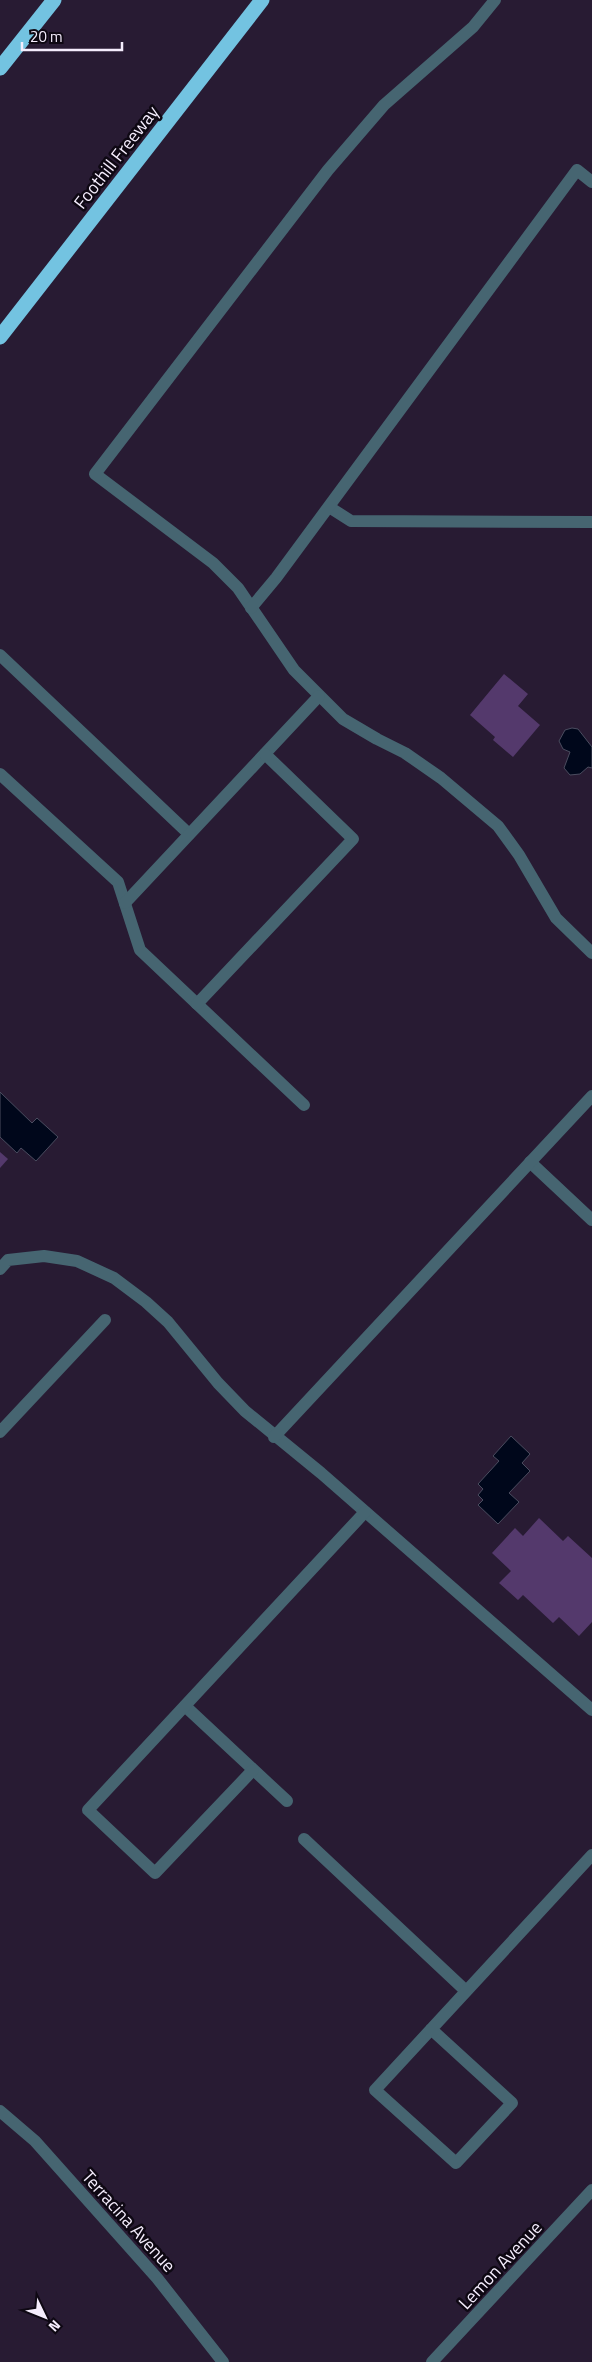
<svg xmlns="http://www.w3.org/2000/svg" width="592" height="2362" font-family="'Titillium Web',sans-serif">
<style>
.water{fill:#00071b;stroke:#4a4c5f}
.building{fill:#54396c}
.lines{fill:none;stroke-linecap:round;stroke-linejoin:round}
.minor{stroke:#466571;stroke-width:12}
.highway{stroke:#73c3e1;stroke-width:15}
.labels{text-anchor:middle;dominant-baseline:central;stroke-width:5;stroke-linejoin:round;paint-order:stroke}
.street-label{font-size:18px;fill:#f5edfd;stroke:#0e0813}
</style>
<rect width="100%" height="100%" fill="#281b33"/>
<g class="water">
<polygon points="572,728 578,729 592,747 592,768 588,767 580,774 570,775 564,768 570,752 563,749 559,741 565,730"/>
<polygon points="0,1092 32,1123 37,1118 58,1137 36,1161 21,1148 17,1153 0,1137"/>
<polygon points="511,1436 530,1454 522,1463 530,1471 509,1493 519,1502 498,1524 478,1505 483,1500 478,1495 483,1489 478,1484 499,1461 493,1456"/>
</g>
<g class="building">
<polygon points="504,674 528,694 518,706 540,725 513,757 493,740 495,737 470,715"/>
<polygon points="0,1152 8,1159 0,1168"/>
<polygon points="539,1518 563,1541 568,1536 592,1558 592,1622 579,1636 559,1617 553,1623 523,1595 518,1600 499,1583 511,1571 492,1553 515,1528 523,1536"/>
</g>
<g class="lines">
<g class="minor">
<polyline points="495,0 473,27 384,105 328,170 95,474 213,563 238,588 294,670 343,719 377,739 405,753 441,778 498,826 519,855 556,918 592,953"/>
<polyline points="329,507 351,521 592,522"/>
<polyline points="251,608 276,578 577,170 592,182"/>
<polyline points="0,655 189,834"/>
<polyline points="0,774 118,882 140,950 304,1105"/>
<polyline points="125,903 319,696"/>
<polyline points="197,1004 353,839 265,754"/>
<polyline points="530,1162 592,1220"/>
<polyline points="0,1269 8,1260 44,1256 77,1261 114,1278 146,1302 168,1322 218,1383 245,1411 321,1473 592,1710"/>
<polyline points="0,1432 105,1320"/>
<polyline points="274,1437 592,1096"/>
<polyline points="185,1706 287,1801"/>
<polyline points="253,1770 155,1873 88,1810 365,1512"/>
<polyline points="304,1839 466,1991"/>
<polyline points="431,2029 512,2103 456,2163 375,2090 592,1855"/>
<polyline points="0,2111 35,2141 157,2278 223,2362"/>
<polyline points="432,2362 592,2190"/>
</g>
<g class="highway">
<polyline points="0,68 54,0"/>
<polyline points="0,337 262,0"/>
</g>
</g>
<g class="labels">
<g class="street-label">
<text transform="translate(116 157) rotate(-52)">Foothill Freeway</text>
<text transform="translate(129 2221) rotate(48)">Terracina Avenue</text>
<text transform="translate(500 2265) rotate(-47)">Lemon Avenue</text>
</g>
</g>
<g transform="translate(45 2317) rotate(133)" stroke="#0e0813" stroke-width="4" paint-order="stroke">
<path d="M0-4L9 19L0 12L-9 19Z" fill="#f5edfd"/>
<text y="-8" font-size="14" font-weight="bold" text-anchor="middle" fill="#f5edfd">N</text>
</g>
<path d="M22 42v8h100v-8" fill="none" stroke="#f5edfd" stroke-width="2.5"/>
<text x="30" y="42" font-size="15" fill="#f5edfd" stroke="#0e0813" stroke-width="4" paint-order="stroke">20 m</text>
</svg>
